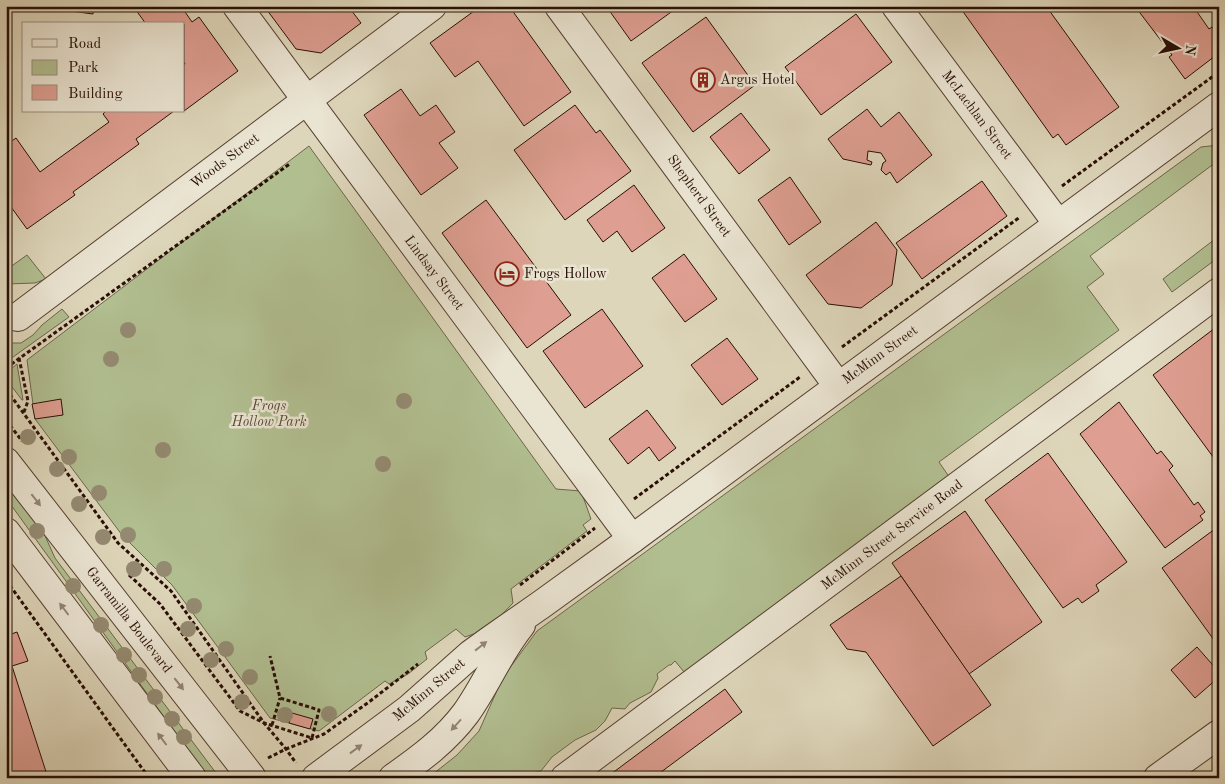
<svg xmlns="http://www.w3.org/2000/svg" width="1225" height="784" font-family="'Old Standard TT',serif">
<style>
.green{fill:#b1be90;stroke:#6c664a}
.building{fill:#de9e91;stroke:#280e05}
.lines{fill:none;stroke-linecap:round;stroke-linejoin:round}
.minor-casing{stroke:#564032;stroke-width:30}
.path{stroke:#280e05;stroke-width:3;stroke-dasharray:4 2.5;stroke-linecap:butt}
.minor{stroke:#eae4d2;stroke-width:28}
.tree{fill:#948a71}
.oneway{fill:#938476}
.labels{text-anchor:middle;dominant-baseline:central;stroke-width:5;stroke-linejoin:round;paint-order:stroke}
.poi-label{font-size:14px;fill:#280e05;stroke:#eae4d2;text-anchor:start}
.street-label{font-size:14px;fill:#280e05;stroke:#eae4d2}
.park-label{font-size:14px;font-style:italic;fill:#584c36;stroke:#eae4d2}
</style>
<rect width="100%" height="100%" fill="#ded6ba"/>
<filter id="stains"><feTurbulence type="fractalNoise" baseFrequency=".004" numOctaves="4"/><feColorMatrix values="0 0 0 0 .2 0 0 0 0 .09 0 0 0 0 .02 0 0 0 .5 -.17"/></filter>
<radialGradient id="worn" r=".72"><stop offset=".6" stop-color="#630" stop-opacity="0"/><stop offset="1" stop-color="#630" stop-opacity=".3"/></radialGradient>
<g class="green">
<polygon points="1219,145 1219,160 1090,256 1104,274 1087,287 1119,330 939,462 952,481 684,672 675,661 671,665 669,665 657,674 658,678 651,692 630,703 625,709 612,708 605,721 596,730 575,740 552,757 541,771 522,775 519,774 514,778 428,778 457,755 479,731 503,677 537,631 1201,147"/>
<polygon points="309,146 556,489 581,491 591,519 583,525 587,531 511,589 513,603 488,629 465,637 456,629 425,652 427,659 408,674 389,684 385,681 319,731 270,718 172,585 122,535 35,419 27,360"/>
<polygon points="1219,236 1219,257 1172,292 1163,279"/>
<polygon points="27,255 46,279 35,283 6,284 6,270"/>
<polygon points="62,309 69,317 6,362 6,343 21,343 33,335 42,325"/>
<polygon points="17,364 23,400 22,400 6,379 6,373"/>
<polygon points="6,471 29,500 55,558 216,773 208,778 6,498"/>
</g>
<g class="building">
<polygon points="63,6 94,6 93,14 63,10"/>
<polygon points="133,6 181,6 192,22 199,17 238,71 184,111 184,64 185,64 184,62 184,24 146,24"/>
<polygon points="264,6 348,6 361,23 321,53 296,49"/>
<polygon points="481,6 509,6 571,92 524,126 478,61 455,77 430,43"/>
<polygon points="606,6 672,6 674,10 631,41"/>
<polygon points="959,6 1046,6 1119,107 1066,145 1058,134 1053,138"/>
<polygon points="1141,6 1193,6 1209,29 1212,27 1219,37 1219,53 1185,79 1169,57 1172,55 1137,9"/>
<polygon points="1209,6 1219,6 1219,20"/>
<polygon points="856,14 892,62 821,115 785,67"/>
<polygon points="706,17 755,85 693,132 642,63"/>
<polygon points="401,89 420,116 436,105 455,132 439,143 458,168 421,195 364,115"/>
<polygon points="575,105 596,133 600,130 631,171 565,220 514,150"/>
<polygon points="867,109 881,127 899,112 932,155 897,183 890,172 886,175 881,170 883,163 886,161 881,153 868,151 867,160 872,162 871,165 843,159 828,139"/>
<polygon points="106,111 174,111 136,139 139,144 73,192 75,195 27,229 6,200 6,145 16,138 40,172 109,122 103,114"/>
<polygon points="741,113 770,150 739,174 710,137"/>
<polygon points="790,177 821,222 789,245 758,200"/>
<polygon points="982,181 1007,216 922,279 896,243"/>
<polygon points="634,185 665,228 632,252 617,231 603,242 587,220"/>
<polygon points="486,200 571,315 527,348 442,233"/>
<polygon points="876,222 897,250 892,285 861,308 828,304 806,275"/>
<polygon points="684,254 717,299 685,322 652,278"/>
<polygon points="602,309 643,366 585,408 543,351"/>
<polygon points="1219,325 1219,465 1153,375"/>
<polygon points="727,338 758,379 722,405 691,365"/>
<polygon points="61,399 63,415 35,419 32,404"/>
<polygon points="1119,402 1157,454 1161,451 1173,466 1169,470 1194,505 1198,502 1205,512 1200,516 1203,520 1165,548 1080,434"/>
<polygon points="647,410 676,448 659,461 649,447 628,464 609,439"/>
<polygon points="1048,453 1127,562 1096,585 1099,591 1082,603 1078,598 1063,608 985,500"/>
<polygon points="965,511 1042,622 969,674 892,563"/>
<polygon points="1219,526 1219,647 1162,568"/>
<polygon points="901,576 991,705 933,746 866,652 847,649 830,625"/>
<polygon points="17,632 28,661 12,666 48,778 6,777 6,636"/>
<polygon points="1197,647 1219,672 1219,677 1195,698 1171,670"/>
<polygon points="725,689 742,712 653,778 608,778 607,777"/>
<polygon points="292,713 313,719 310,729 289,723"/>
</g>
<g class="lines">
<g class="minor-casing">
<g id="minor">
<polyline points="237,6 632,539"/>
<polyline points="559,6 838,386"/>
<polyline points="896,6 1058,224"/>
<polyline points="18,317 432,6"/>
<polyline points="6,462 252,778"/>
<polyline points="6,532 192,778"/>
<polyline points="316,778 409,709 471,654 489,641 542,604 632,539 1219,106"/>
<path d="M393,778C420,759 446,740 466,713C486,685 499,652 521,625"/>
<polyline points="565,778 1219,292"/>
<polyline points="1158,778 1219,734"/>
</g>
</g>
<g class="path">
<polyline points="1062,186 1219,72"/>
<polyline points="842,347 1020,217"/>
<polyline points="19,358 28,401 24,412"/>
<polyline points="6,368 291,163"/>
<polyline points="6,389 118,543 171,591 264,723 286,749 296,763"/>
<polyline points="6,420 22,441"/>
<polyline points="634,499 800,377"/>
<polyline points="129,575 160,604 240,711 264,723 312,738 319,710 280,698 270,656"/>
<polyline points="6,580 149,778"/>
<polyline points="520,585 595,528"/>
<polyline points="272,725 280,698"/>
<polyline points="268,758 286,749 324,734 369,702 418,664"/>
<polyline points="1210,778 1219,771"/>
</g>
<use href="#minor" class="minor"/>
</g>
<g class="tree">
<circle cx="128" cy="330" r="8"/>
<circle cx="111" cy="359" r="8"/>
<circle cx="404" cy="401" r="8"/>
<circle cx="28" cy="437" r="8"/>
<circle cx="163" cy="450" r="8"/>
<circle cx="69" cy="457" r="8"/>
<circle cx="383" cy="464" r="8"/>
<circle cx="57" cy="469" r="8"/>
<circle cx="99" cy="493" r="8"/>
<circle cx="79" cy="504" r="8"/>
<circle cx="37" cy="531" r="8"/>
<circle cx="128" cy="535" r="8"/>
<circle cx="103" cy="537" r="8"/>
<circle cx="134" cy="569" r="8"/>
<circle cx="164" cy="569" r="8"/>
<circle cx="73" cy="586" r="8"/>
<circle cx="194" cy="606" r="8"/>
<circle cx="101" cy="625" r="8"/>
<circle cx="188" cy="629" r="8"/>
<circle cx="226" cy="649" r="8"/>
<circle cx="124" cy="655" r="8"/>
<circle cx="211" cy="660" r="8"/>
<circle cx="139" cy="675" r="8"/>
<circle cx="250" cy="677" r="8"/>
<circle cx="155" cy="697" r="8"/>
<circle cx="242" cy="702" r="8"/>
<circle cx="329" cy="714" r="8"/>
<circle cx="285" cy="715" r="8"/>
<circle cx="172" cy="719" r="8"/>
<circle cx="184" cy="737" r="8"/>
</g>
<defs><path id="oneway-solid" d="M-6-.8H1V-3.2L6.5 0L1 3.2V.8H-6Z" transform="scale(1.25)"/></defs>
<g class="oneway">
<use href="#oneway-solid" transform="translate(36 500) rotate(52)"/>
<use href="#oneway-solid" transform="translate(64 609) rotate(-127)"/>
<use href="#oneway-solid" transform="translate(481 646) rotate(-38)"/>
<use href="#oneway-solid" transform="translate(179 684) rotate(52)"/>
<use href="#oneway-solid" transform="translate(456 725) rotate(132)"/>
<use href="#oneway-solid" transform="translate(162 739) rotate(-127)"/>
<use href="#oneway-solid" transform="translate(356 749) rotate(-36)"/>
</g>
<defs>
<g id="building-ring" transform="scale(1.25)"><circle r="9.5" fill="#eae4d2" stroke="#8f2418" stroke-width="1.5"/><path d="M-4-6H4V6H1V3H-1V6H-4ZM-2.5-4.3h1.7v1.8h-1.7ZM.8-4.3h1.7v1.8H.8ZM-2.5-1h1.7V.8h-1.7ZM.8-1h1.7V.8H.8Z" fill="#8f2418"/></g>
<g id="hotel-ring" transform="scale(1.25)"><circle r="9.5" fill="#eae4d2" stroke="#8f2418" stroke-width="1.5"/><path d="M-6-4.5h1.5V1H6V5H4.5V3h-9V5H-6ZM-4 0a1.8 1.8 0 1 1 3.6 0ZM.5 0V-2.5h3Q6-2.5 6 0Z" fill="#8f2418"/></g>
</defs>
<g fill-rule="evenodd">
<use href="#building-ring" x="703" y="80"/>
<use href="#hotel-ring" x="507" y="274"/>
</g>
<g class="labels">
<g class="poi-label">
<text x="720" y="80">Argus Hotel</text>
<text x="524" y="274">Frogs Hollow</text>
</g>
<g class="street-label">
<text transform="translate(977 115) rotate(53)">McLachlan Street</text>
<text transform="translate(225 161) rotate(-37)">Woods Street</text>
<text transform="translate(699 196) rotate(54)">Shepherd Street</text>
<text transform="translate(434 273) rotate(53)">Lindsay Street</text>
<text transform="translate(880 355) rotate(-36)">McMinn Street</text>
<text transform="translate(892 535) rotate(-37)">McMinn Street Service Road</text>
<text transform="translate(129 620) rotate(52)">Garramilla Boulevard</text>
<text transform="translate(429 690) rotate(-40)">McMinn Street</text>
</g>
<g class="park-label">
<text x="269" y="406">Frogs<tspan x="269" dy="16">Hollow Park</tspan></text>
</g>
</g>
<rect width="1225" height="784" fill="none" stroke="#ded6ba" stroke-width="25"/>
<rect x="8" y="8" width="1210" height="769" fill="none" stroke="#280e05" stroke-width="2.5"/>
<rect x="12" y="12" width="1200" height="759" fill="none" stroke="#280e05"/>
<rect x="22" y="22" width="162" height="90" fill="#eae4d2" stroke="#9c8e80"/>
<rect x="32" y="39" width="25" height="8" fill="#eae4d2" stroke="#9c8e80"/>
<text x="68" y="48" font-size="15" fill="#280e05">Road</text>
<rect x="32" y="60" width="25" height="15" fill="#b1be90" stroke="#9c8e80"/>
<text x="68" y="72" font-size="15" fill="#280e05">Park</text>
<rect x="32" y="85" width="25" height="15" fill="#de9e91" stroke="#9c8e80"/>
<text x="68" y="98" font-size="15" fill="#280e05">Building</text>
<g transform="translate(1178 48) rotate(99)" stroke="#eae4d2" stroke-width="4" paint-order="stroke">
<path d="M0-4L9 19L0 12L-9 19Z" fill="#280e05"/>
<text y="-8" font-size="14" font-weight="bold" text-anchor="middle" fill="#280e05">N</text>
</g>
<rect width="100%" height="100%" filter="url(#stains)"/>
<rect width="100%" height="100%" fill="url(#worn)"/>
</svg>
